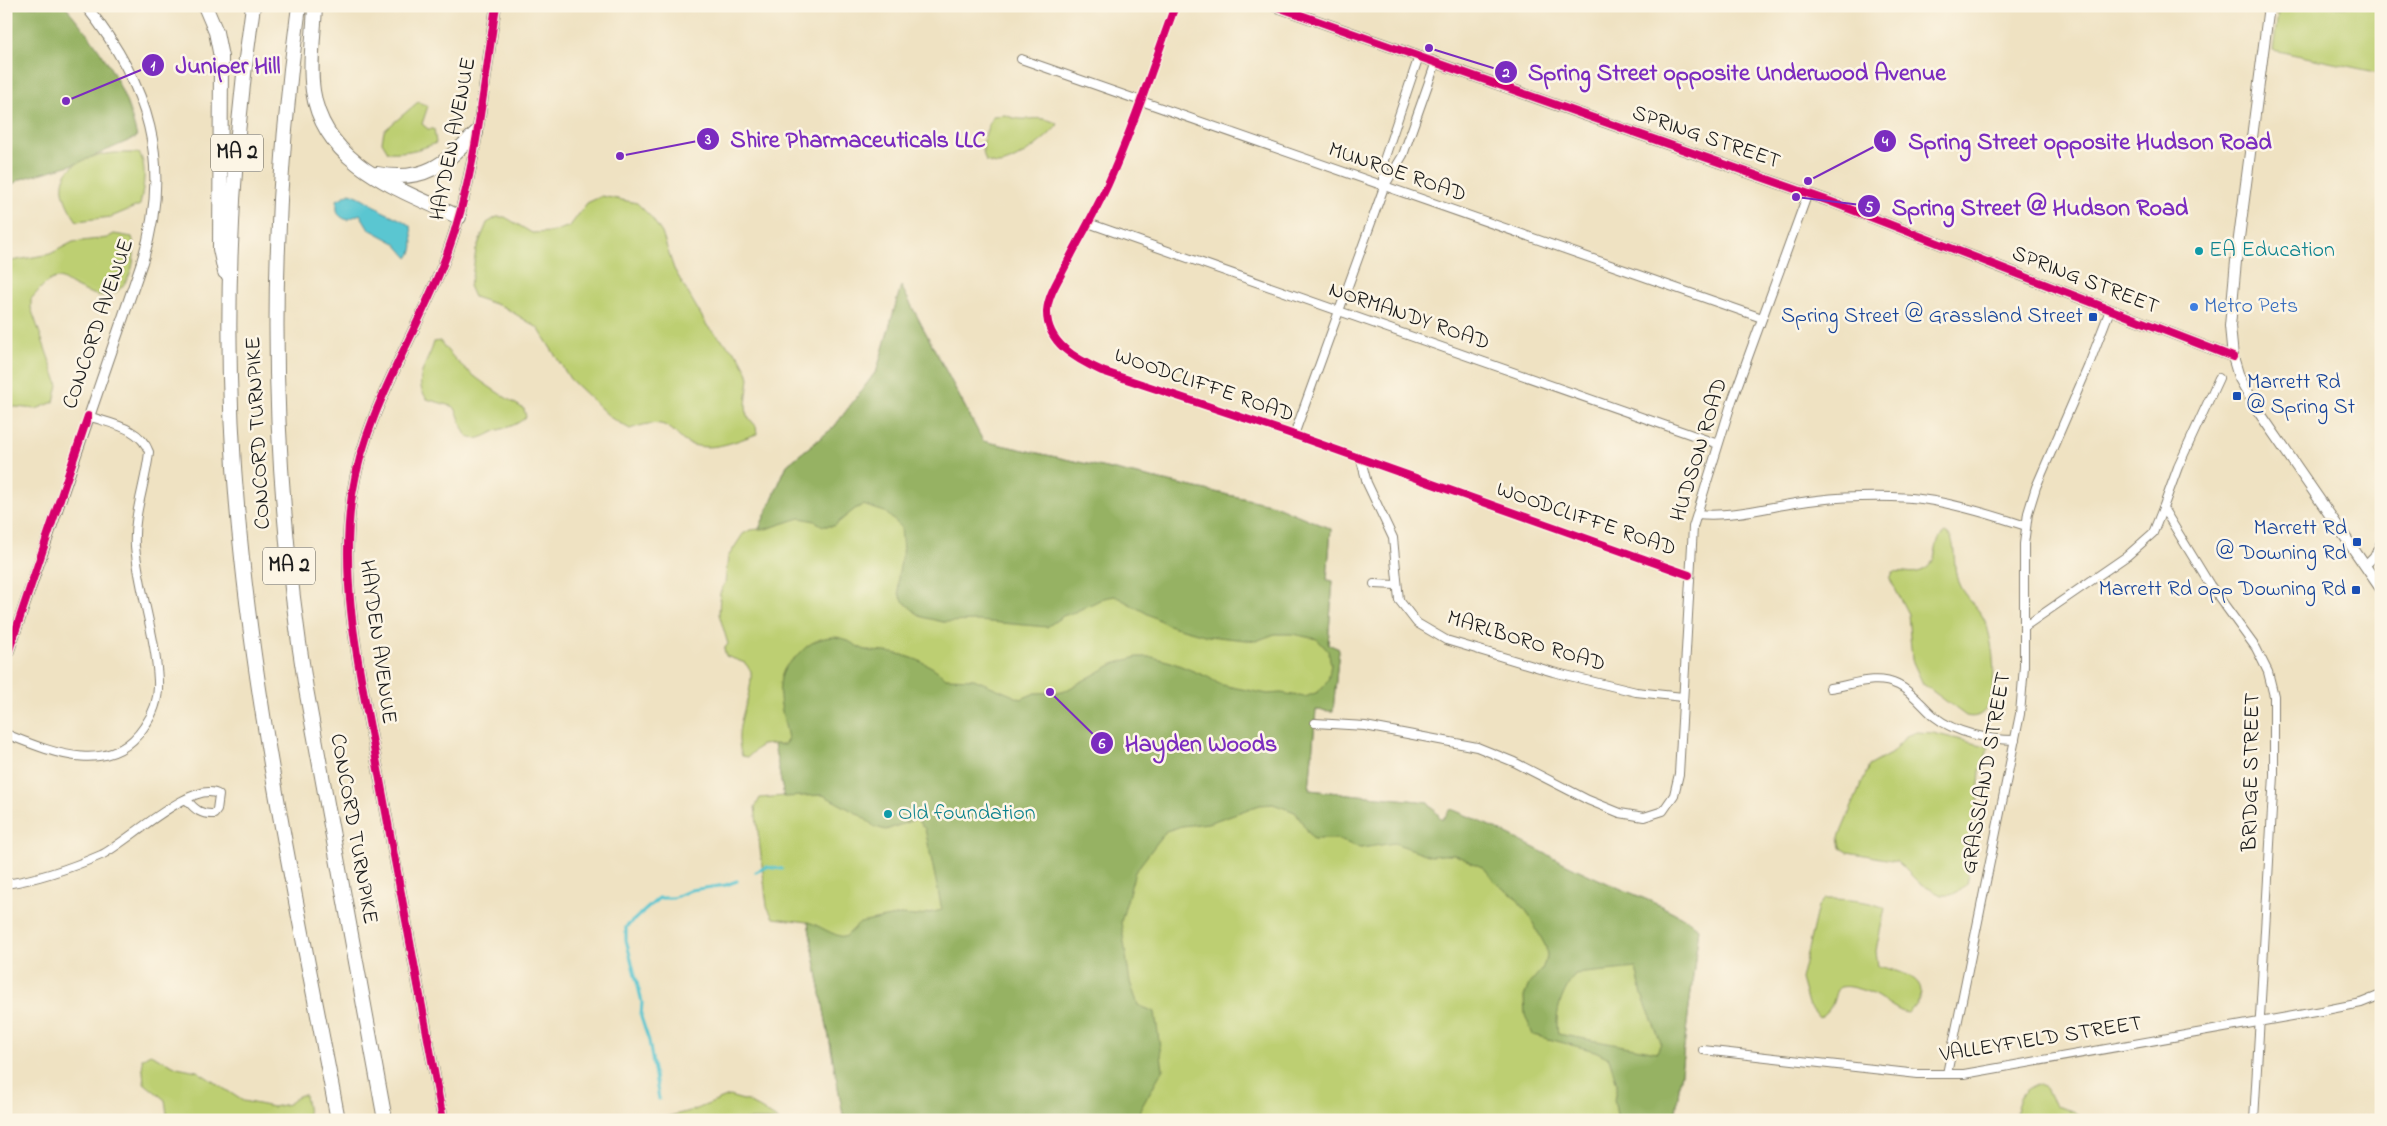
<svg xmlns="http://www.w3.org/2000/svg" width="2387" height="1126" font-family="'Indie Flower',sans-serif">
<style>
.green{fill:#bdcf72;stroke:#6c7647}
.forest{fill:#96b264;stroke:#596740;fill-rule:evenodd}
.water{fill:#5ac6d1;stroke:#3b7176}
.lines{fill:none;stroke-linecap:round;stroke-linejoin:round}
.stream{stroke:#5ac6d1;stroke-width:3}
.street-casing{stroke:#867f6f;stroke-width:10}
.secondary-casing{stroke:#867f6f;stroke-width:12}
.highway-casing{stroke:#867f6f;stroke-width:16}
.street{stroke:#fff;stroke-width:8}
.secondary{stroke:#fff;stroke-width:10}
.highway{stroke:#fff;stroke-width:14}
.cycleway-casing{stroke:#fcf5e5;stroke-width:11}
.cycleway{stroke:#d6006c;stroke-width:8}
.culture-dot{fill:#0f9aa8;stroke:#fcf5e5;stroke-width:2}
.shop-dot{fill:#3f7fe0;stroke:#fcf5e5;stroke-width:2}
.transit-dot{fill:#1a4fb4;stroke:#fcf5e5;stroke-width:2}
.labels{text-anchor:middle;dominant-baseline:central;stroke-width:5;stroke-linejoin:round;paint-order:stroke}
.shield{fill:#fcf5e5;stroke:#5f5d58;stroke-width:1}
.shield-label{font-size:21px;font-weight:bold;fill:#1c1c1c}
.street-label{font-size:22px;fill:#1c1c1c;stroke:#fcf5e5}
.culture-label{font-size:22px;fill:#0d838f;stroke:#fcf5e5;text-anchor:start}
.shop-label{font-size:22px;fill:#366cbe;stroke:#fcf5e5;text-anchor:start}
.transit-label{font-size:22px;fill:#164399;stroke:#fcf5e5;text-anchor:end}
.leader{fill:none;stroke:#7b2cbf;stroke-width:2}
.callout-dot{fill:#7b2cbf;stroke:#fcf5e5;stroke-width:2}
.mark-label{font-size:15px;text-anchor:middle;font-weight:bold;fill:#fff}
.callout-label{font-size:24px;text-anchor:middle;font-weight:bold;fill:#7b2cbf;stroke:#fcf5e5;stroke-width:5;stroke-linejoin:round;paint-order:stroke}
</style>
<rect width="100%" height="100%" fill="#fcf5e5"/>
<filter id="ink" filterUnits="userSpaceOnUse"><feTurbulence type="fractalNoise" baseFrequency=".02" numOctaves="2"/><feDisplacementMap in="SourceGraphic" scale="10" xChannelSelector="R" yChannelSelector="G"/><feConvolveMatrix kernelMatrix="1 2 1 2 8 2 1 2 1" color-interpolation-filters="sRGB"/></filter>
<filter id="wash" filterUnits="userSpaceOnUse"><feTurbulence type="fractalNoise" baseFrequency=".0096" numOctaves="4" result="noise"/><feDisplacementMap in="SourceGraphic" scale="20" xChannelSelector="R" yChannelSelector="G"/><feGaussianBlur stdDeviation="1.12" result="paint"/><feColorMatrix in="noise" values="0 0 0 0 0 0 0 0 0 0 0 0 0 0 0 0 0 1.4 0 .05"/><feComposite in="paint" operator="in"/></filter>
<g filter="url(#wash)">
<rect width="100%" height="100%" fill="#efe2c2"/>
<g class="green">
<polygon points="2279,6 2381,6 2380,73 2273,50"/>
<path d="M418,102L428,106L422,124L428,129H434L436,143C420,150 405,153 388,152L382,142L384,131Z"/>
<path d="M1005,115C1028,125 1035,112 1058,124C1050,137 1014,164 998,164C994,164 989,162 986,161C979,147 986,130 993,116Z"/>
<path d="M115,153H139C148,167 143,190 140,205L111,217L77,221C46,178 69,157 115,153Z"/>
<path d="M602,196L637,203L651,217L662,233L674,269L708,327L739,356L747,371L749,378L746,405L747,416L756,426L757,434C736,441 715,451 693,445C681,443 677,432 668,427C658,420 641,425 630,429L611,418L570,379L538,328L504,307L474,297L469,286L472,277L476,250L487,223L497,217H505L532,233L552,232L570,226L587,203Z"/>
<path d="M114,234L132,237C136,248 134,268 128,278C113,305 94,296 72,285C67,282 62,278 58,278C47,278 38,292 31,299V308L58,385L54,402L36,409L6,406V262L50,254L73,242L107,238Z"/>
<path d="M901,286L983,441L1274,505L1331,529L1327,580L1333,581L1328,644L1339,649L1333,711L1316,710L1309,790L1428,802L1442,820L1451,809C1501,829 1547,856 1596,878C1631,894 1667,905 1699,928L1675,1120H844L808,922L773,918L767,906L755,807L760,798L784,796L774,744L761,745L748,757L742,756C731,725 753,701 751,671L745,663L726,656L724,649L728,644L719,614L720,593L725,583L728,557L743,534L750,530L759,529L787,465L834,427L877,370Z"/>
<path d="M440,341C462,372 492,389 524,409L526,417C517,425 509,427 498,430C489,433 473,446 465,433C460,425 460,415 454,407L427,399C411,379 429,362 434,342Z"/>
<path d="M1945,533L1951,537C1956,551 1953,568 1958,582C1963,596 1976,605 1983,617C1995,637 2005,726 1966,716L1923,684L1912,660L1908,614L1890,579L1893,572C1903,570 1911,575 1921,571C1942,563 1930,542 1945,533Z"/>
<polygon points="1916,732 1933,733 1989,747 1980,771 1976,819 1969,845 1969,869 1966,884 1961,890 1951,895 1941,895 1919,883 1897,861 1848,852 1841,848 1839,837 1869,766 1892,753 1906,736"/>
<path d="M1825,899C1845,899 1866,900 1885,908L1876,951L1878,966C1903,972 1941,981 1908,1013C1898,1013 1880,996 1868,992C1819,975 1848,1001 1819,1018L1808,1004L1801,979L1818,906Z"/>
<polygon points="150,1054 177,1067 197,1071 243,1101 273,1107 288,1104 300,1095 305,1095 309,1120 162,1120 167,1114 165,1100 144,1083 142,1059"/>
<path d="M2037,1084L2046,1088L2055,1106L2073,1111L2088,1120H2014C2019,1101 2017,1092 2037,1084Z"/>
<polygon points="729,1096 747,1101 779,1120 654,1120 694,1110"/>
</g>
<g class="forest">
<path d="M6,6H65C101,48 124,82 137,137L78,163L21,179L6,188Z"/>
<path d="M901,286L983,441L1274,505L1331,529L1327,580L1333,581L1328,644L1339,649L1333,711L1316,710L1309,790L1428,802L1442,820L1451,809C1501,829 1547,856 1596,878C1631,894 1667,905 1699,928L1675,1120H1618L1614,1100L1617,1084L1609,1058L1595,1051L1533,1035L1525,1015L1524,997L1529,984L1542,969L1547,957L1546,947L1527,912L1515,897L1497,884L1484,868L1453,854L1431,856L1394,843L1361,848L1336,839H1313L1295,812L1273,804L1260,805L1208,823L1182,826L1166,831L1135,872L1121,922L1130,982L1138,1005L1155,1012L1163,1069L1140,1110L1138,1120H844L808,922C821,926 831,935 845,937L860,923L900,915L916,916L942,910L925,829L916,819L886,830L875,827L860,815L823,795L784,797L774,744L784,745L788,739C784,716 772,686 787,665C791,660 797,657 801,652C809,643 821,637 834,637C847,637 855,647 866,650C872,652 878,651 885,652C906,654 931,663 946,678L974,679L1021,699L1035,693L1063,692L1113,664L1137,657H1152L1171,662L1208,677L1219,684L1231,687L1268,694L1281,693L1305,697L1318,692L1328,681L1331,664L1328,651L1317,639L1292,634H1275L1256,641L1208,636L1168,625L1115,596L1104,598L1075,612L1063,616L1047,627L978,621L943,622L926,618L920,616L903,601L899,594L898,577L903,551L901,527L885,512L863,505L855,509L834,526H823L815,521L800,518L766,529H759L787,465L834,427L877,370ZM1636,968L1642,995L1661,1043L1657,1052L1558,1034C1554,1010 1563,993 1575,974Z"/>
</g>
<path class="water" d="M350,193C363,197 371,204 382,211C392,216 403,219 411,227C412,238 416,249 408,258L395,243L369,229L360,214L347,220C335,215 337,211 337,200Z"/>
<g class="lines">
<g class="stream">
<polyline points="756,872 766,867 782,869"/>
<polyline points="659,1099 649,1041 641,1017 642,1002 626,940 626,927 659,898 673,898 691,890 726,885 737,881"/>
</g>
</g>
</g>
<g filter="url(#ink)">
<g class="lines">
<g class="street-casing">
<g id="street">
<path d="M1175,6C1153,66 1134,126 1108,184C1095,212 1080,238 1066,265C1059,279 1048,295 1047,311C1046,343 1076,359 1102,371L1286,432L1689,575"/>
<polyline points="1021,59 1762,318"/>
<polyline points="1384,185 1384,160 1419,56"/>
<polyline points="1088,223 1718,444"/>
<polyline points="2219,378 2178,467 2163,508 2210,585 2256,648 2268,672 2274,696 2274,775 2254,1120"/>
<polyline points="1294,435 1384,187 1403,155 1436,62"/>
<polyline points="1361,460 1367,483 1393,538 1399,600 1417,623 1446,640 1553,672 1636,692 1683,697"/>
<path d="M1697,514C1738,518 1776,504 1817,500C1850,496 1902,495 1934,501C1966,507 1996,516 2026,526"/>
<polyline points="2365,566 2374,557 2381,542"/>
<polyline points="1374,584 1396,585"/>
<polyline points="2024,627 2127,556 2153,533 2163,508"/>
<path d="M1830,688C1852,685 1876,674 1898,685C1913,692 1923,707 1935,717C1955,733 1990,740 2015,740"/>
<polyline points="1315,723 1365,726 1477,747 1514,762 1588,800 1620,813 1644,817 1663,811 1674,795 1679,774 1693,527 1732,401 1808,193"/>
<path d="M6,734C51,752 110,778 144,727C154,713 159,698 158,681C156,636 139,591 135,546C133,514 146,483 149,452C140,427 111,424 88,416"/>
<path d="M6,884C39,879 71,868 101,855C124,845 195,777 219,795L217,810L214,814C202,815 195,810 187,800"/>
<polyline points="1703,1050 1918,1074 1964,1074 2321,1011 2361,1003 2381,995"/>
<polyline points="1947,1074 2020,714 2024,666 2024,544 2028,513 2036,487 2088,367 2110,310"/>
</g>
</g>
<g class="secondary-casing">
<g id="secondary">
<polyline points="1275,6 1829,201 2233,357"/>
<polyline points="2269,6 2236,261 2230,326 2233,357 2239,377 2259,412 2381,589"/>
<path d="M6,659L142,262C173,163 149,85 86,6"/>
<path d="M443,1120C422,1006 401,893 380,780C363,686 338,590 352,495C365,409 417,335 447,254C476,175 483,89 496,6"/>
</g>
</g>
<g class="highway-casing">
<g id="highway">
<polyline points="205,6 216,32 221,57 220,249 225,272"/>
<path d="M253,6C226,189 222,375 242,558C262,747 303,933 338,1120"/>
<path d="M299,6C267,234 269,462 306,689L385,1120"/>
<path d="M315,6C314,34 309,63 313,91C324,165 399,189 459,217"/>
<path d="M377,174C425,183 444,164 476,133"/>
</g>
</g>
<use href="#street" class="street"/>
<use href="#secondary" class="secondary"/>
<use href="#highway" class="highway"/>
<g class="cycleway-casing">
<g id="cycleway">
<path d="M1175,6C1153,66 1134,126 1108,184C1095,212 1080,238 1066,265C1059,279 1048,295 1047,311C1046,343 1076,359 1102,371L1286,432L1689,575"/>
<polyline points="1275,6 1829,201 2233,357"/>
<polyline points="6,659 88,416"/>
<path d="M443,1120C422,1006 401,893 380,780C363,686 338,590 352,495C365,409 417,335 447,254C476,175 483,89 496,6"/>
</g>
</g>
<use href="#cycleway" class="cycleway"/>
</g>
</g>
<g class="culture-dot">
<circle cx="2199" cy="251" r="5"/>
<circle cx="888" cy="814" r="5"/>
</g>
<circle class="shop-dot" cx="2194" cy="307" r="5"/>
<g class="transit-dot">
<rect x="2088" y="312" width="10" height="10" rx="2.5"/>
<rect x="2232" y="391" width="10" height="10" rx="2.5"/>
<rect x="2352" y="537" width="10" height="10" rx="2.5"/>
<rect x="2351" y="585" width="10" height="10" rx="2.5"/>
</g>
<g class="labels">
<g class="shield">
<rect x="211" y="134.5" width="52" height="37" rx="4"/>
<rect x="263" y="547.5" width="52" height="37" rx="4"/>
</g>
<g class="shield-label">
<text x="237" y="153">MA 2</text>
<text x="289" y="566">MA 2</text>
</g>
<g class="street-label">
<text transform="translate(1706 138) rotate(19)">SPRING STREET</text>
<text transform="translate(454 139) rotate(-79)">HAYDEN AVENUE</text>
<text transform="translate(1397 173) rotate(19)">MUNROE ROAD</text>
<text transform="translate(2085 281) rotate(21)">SPRING STREET</text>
<text transform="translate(1409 317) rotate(19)">NORMANDY ROAD</text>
<text transform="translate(99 324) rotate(-71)">CONCORD AVENUE</text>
<text transform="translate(1204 386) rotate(19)">WOODCLIFFE ROAD</text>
<text transform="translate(259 433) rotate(-93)">CONCORD TURNPIKE</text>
<text transform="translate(1700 450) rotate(-73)">HUDSON ROAD</text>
<text transform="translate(1586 520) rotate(19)">WOODCLIFFE ROAD</text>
<text transform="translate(377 642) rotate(82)">HAYDEN AVENUE</text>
<text transform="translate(1526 642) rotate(17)">MARLBORO ROAD</text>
<text transform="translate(2252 772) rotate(-89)">BRIDGE STREET</text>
<text transform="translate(1987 773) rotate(-80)">GRASSLAND STREET</text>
<text transform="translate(353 829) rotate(80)">CONCORD TURNPIKE</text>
<text transform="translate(2041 1040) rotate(-9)">VALLEYFIELD STREET</text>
</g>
<g class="culture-label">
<text x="2209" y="251">EA Education</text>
<text x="898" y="814">Old foundation</text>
</g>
<g class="shop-label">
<text x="2204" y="307">Metro Pets</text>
</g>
<g class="transit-label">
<text x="2083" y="317">Spring Street @ Grassland Street</text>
<text x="2247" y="383" text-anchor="start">Marrett Rd<tspan x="2247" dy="25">@ Spring St</tspan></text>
<text x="2347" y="529">Marrett Rd<tspan x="2347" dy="25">@ Downing Rd</tspan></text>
<text x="2346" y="590">Marrett Rd opp Downing Rd</text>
</g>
</g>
<path class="leader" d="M66 101L153 65M1429 48L1506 72M620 156L708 139M1808 181L1885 141M1796 197L1869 206M1050 692L1102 743"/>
<g class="callout-dot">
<circle cx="66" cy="101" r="5"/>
<circle cx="1429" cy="48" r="5"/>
<circle cx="620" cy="156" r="5"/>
<circle cx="1808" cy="181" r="5"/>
<circle cx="1796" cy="197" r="5"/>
<circle cx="1050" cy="692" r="5"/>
<circle cx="153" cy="65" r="12"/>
<circle cx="1506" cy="72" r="12"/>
<circle cx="708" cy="139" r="12"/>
<circle cx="1885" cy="141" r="12"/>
<circle cx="1869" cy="206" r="12"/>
<circle cx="1102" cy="743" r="12"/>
</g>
<g class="mark-label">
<text x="153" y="70">1</text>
<text x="1506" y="77">2</text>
<text x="708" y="144">3</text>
<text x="1885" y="146">4</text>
<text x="1869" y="212">5</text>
<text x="1102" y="748">6</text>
</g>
<g class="callout-label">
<text x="228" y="73">Juniper Hill</text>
<text x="1737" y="80">Spring Street opposite Underwood Avenue</text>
<text x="858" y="147">Shire Pharmaceuticals LLC</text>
<text x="2090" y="149">Spring Street opposite Hudson Road</text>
<text x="2040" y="215">Spring Street @ Hudson Road</text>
<text x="1201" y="751">Hayden Woods</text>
</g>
<rect width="2387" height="1126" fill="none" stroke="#fcf5e5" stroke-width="25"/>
</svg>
